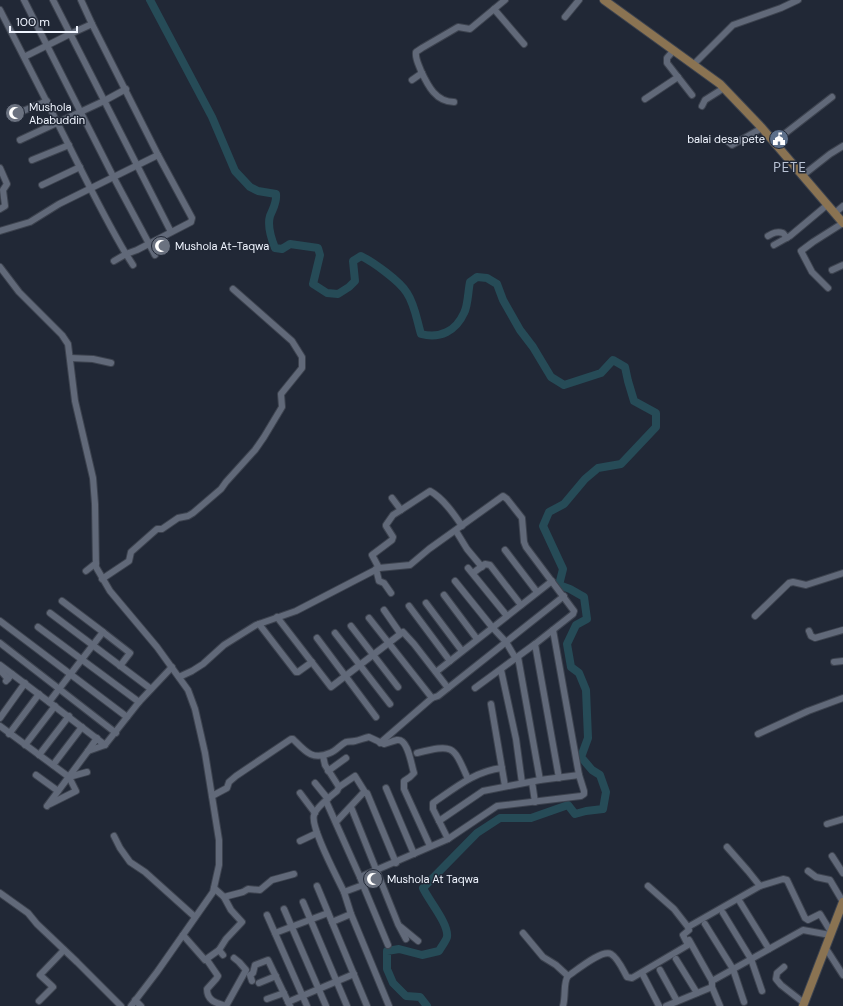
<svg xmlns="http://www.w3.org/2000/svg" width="843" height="1006" font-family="'DM Sans',sans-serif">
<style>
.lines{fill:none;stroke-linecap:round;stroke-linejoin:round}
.river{stroke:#264b57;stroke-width:8}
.minor-casing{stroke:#3d434f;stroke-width:8}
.major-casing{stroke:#3d434f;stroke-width:10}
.minor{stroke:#616979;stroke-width:6}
.major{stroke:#8a7352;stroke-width:8}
.labels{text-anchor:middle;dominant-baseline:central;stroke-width:3;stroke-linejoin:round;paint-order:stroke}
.poi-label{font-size:11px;fill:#f0f5ff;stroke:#212836;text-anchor:start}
.quarter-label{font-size:13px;letter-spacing:1px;fill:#bbc5d7;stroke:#212836}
</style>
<rect width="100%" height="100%" fill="#212836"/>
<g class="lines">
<path class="river" d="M150,0L212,117L235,171L250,187L258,191L276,194C277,203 273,208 270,216C267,226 271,238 275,248L282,249L290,244L318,248L320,255L313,284L327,293L338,294L349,287L355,281L353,261L361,256C373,262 400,281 407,293C415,305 417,321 421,334C440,339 456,331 464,313C468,306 468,291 470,282L477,277L487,278L497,284L503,300L520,330L533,347L551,377L564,385L601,373L613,360L625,367L628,381L634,401L656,413V427L621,464L598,468L585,479L564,504L549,512L543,526L563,569L559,585L570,589L584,597L587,619L576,625L567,644L571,667L579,673L586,690L588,738L581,757L592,770L600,775L606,792L603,809L586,811L575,814L568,805L531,818H500L477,833L423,888C429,901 449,924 447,937C446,941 441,947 439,951L422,955L399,949L387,951V969L393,983L406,996L420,997L427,1006"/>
<g class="minor-casing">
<g id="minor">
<polyline points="24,0 114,178 155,255"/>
<polyline points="53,0 171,232"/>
<polyline points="81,0 92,24"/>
<polyline points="494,9 524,44"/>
<path d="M0,10C19,48 39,86 58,124C80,167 101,212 126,254L137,250L191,222L192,218L158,155L92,24L70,34L24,57"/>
<polyline points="565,17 579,0"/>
<polyline points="674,50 667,58 667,63 692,95"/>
<polyline points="694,64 733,25 781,8 798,0"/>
<polyline points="412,80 422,73"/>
<polyline points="645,99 678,77"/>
<path d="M454,102C436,102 428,86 421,71C419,65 415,59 416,52L422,48L458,27L470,29L505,0"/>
<polyline points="702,106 705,100 724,88"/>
<polyline points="11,116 47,101"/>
<polyline points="20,140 104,101 126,89"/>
<polyline points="726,140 732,145 762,128"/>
<polyline points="774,142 832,97"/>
<polyline points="32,160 69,145"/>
<polyline points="0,168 7,184 3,190 5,206 0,209"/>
<polyline points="802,176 830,154 843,146"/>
<polyline points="42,185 80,167"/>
<polyline points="835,213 843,206"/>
<polyline points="0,231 30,222 59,204 158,155"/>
<path d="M768,236C773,233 777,231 783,233L787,238"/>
<polyline points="774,245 790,236 827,205"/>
<polyline points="114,261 126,254 133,265"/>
<polyline points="0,267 19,292 62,335 68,344 75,401 93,478 95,504 96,567 110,591 157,647 188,690 195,709 205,753 219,840 219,865 213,892 157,972 131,1006"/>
<polyline points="832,270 843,265"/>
<polyline points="828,288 812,272 801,251 813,242 843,223"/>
<polyline points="70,358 93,359 111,363"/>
<path d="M401,510L430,491C443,498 454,514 462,526"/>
<polyline points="456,531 467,549 482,567"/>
<polyline points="505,550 537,592"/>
<polyline points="379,568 372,555 392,540 393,537 386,526 386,525 393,515 401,510 392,498"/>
<polyline points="468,568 507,616"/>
<polyline points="376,569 379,581 384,583 391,593"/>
<polyline points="86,571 96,563"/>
<polyline points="473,573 485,564 490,565 521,605"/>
<polyline points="102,579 129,561 131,552 157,529 162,529 178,518 188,516 193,513 221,489 226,482 255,450 264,437 282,407 281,394 302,368 302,357 292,341 233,289"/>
<polyline points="455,581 492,627 506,642 516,659"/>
<polyline points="444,595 477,639"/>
<polyline points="426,603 462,651"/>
<polyline points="409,606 450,661"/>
<polyline points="384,610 400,633"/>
<polyline points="50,613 151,689"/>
<polyline points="755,616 789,583 793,582 806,585 843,573"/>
<polyline points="277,617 331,687 403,632 414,644 448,688"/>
<polyline points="369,618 432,698 438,696 564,596"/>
<polyline points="0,621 127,717"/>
<polyline points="259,624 296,672 298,672 312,662"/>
<polyline points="351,626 398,687"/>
<polyline points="38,627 139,702"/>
<polyline points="809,631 811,636 815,638 843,630"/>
<polyline points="103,632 130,653 120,666"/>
<polyline points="335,633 390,704"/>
<polyline points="317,638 376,717"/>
<polyline points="0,643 116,733"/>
<polyline points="535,644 559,778"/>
<polyline points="518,657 540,780"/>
<polyline points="834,662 843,661"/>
<polyline points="0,665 12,674 6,681"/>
<polyline points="0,670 8,679"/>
<polyline points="501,670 516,739 522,783"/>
<polyline points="436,672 552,581"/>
<polyline points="12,674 49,702 103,632 62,601"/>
<polyline points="179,677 192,671 203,664 224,645 256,625 296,611 379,568 410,565 429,549 503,496 507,499 522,518 524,542 526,547 574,611 573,614 535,644 475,688"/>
<polyline points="49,702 105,745 139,702 172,667"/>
<polyline points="491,704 505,786"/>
<polyline points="0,718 25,683"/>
<polyline points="0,726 69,777"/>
<polyline points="9,734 39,694"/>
<polyline points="758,734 808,711 843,698"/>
<polyline points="380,743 432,698"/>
<polyline points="25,745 55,706"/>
<polyline points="88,751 105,745"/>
<path d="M417,753C454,744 453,745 468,779"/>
<polyline points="39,755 69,716"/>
<path d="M323,756L325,765L339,787L337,791C331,796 316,807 314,815C310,827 338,879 344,892"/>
<polyline points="53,765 82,727"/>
<polyline points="328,771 346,758"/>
<polyline points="36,775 58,791"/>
<polyline points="532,782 535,802"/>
<polyline points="315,783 328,799"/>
<polyline points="339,787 355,776 365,792"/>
<polyline points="386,788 414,854"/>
<polyline points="300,793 315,813"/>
<path d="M212,796L227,788L229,782L236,776L291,739H293C305,751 312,761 330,753C336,751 340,745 346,742C349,741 351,742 355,741C360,740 364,738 369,737L384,744C389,743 392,741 397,740C408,738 411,764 414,773L410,777L404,781V789L430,846"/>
<polyline points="326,801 360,877"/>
<polyline points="50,804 76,791 69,777 87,772"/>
<polyline points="47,806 88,751 97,738"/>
<polyline points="351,807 398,924 406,939"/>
<polyline points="439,821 483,791 540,780 579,775"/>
<polyline points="336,822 363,793 367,793 396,863"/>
<polyline points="827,824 843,819"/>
<polyline points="114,836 120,848 130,862 145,872 195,917"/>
<path d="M448,839L433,809V803C455,788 475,771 502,768"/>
<polyline points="300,841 317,833"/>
<polyline points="727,847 748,871 760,886"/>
<polyline points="832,856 843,873"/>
<polyline points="808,871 816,877 830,880 843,902"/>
<polyline points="363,885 388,945"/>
<polyline points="317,886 367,1006"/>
<polyline points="648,886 674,909 688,927"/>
<polyline points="214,888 224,897 243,892 248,889 260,890 272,880 294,874"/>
<polyline points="0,893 28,913 37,924 77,962 121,1006"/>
<polyline points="303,902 347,1006"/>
<polyline points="740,902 769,949"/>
<polyline points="284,909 326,1006"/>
<polyline points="723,913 751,959 762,991"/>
<polyline points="351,914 344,892 363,885 360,877 448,839 497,806 581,796 584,794 584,791 579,775 553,630"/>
<polyline points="267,915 307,1006"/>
<polyline points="332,922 351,914 389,1006"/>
<polyline points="705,924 733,969 744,1002"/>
<polyline points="401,927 418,941"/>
<polyline points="275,933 328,913"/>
<path d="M523,933L543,957L556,965L568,976C577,970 602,949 611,954C618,958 623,970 627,977L632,978L688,945L683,935L689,930L688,927L760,886L783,879L787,880L805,918L808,920L820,914L831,932"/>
<polyline points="183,935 205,960 219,950 223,955"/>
<polyline points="689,940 712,981"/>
<polyline points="825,947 843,975"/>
<polyline points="219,950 226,939 242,922 231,910 224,897"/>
<polyline points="676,959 697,993"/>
<path d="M207,960L218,976L216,979L207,989C207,1001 216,1003 226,1006"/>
<polyline points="784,967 777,973 776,979 781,985 804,1003"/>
<polyline points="660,970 677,1001"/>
<polyline points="643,975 659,1006"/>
<polyline points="252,981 250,975 253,973 255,965 268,960 290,1006"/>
<polyline points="259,983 276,976"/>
<polyline points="712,987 720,1006"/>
<polyline points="267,999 284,993"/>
<polyline points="135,1000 141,1006"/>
<polyline points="39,1001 53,987 40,975 64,950"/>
<polyline points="288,1002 354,974"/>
<polyline points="226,1006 246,970 239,962 234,958"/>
<path d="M563,1006C566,996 563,982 568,976"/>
<polyline points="666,1006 712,987 712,981 803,930 830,935"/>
</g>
</g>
<g class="major-casing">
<g id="major">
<polyline points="604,0 720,84 762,128 843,223"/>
<polyline points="803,1006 843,902"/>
</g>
</g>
<use href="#minor" class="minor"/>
<use href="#major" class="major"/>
</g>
<defs>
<g id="mosque-disc" transform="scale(1)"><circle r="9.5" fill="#6b7280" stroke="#212836"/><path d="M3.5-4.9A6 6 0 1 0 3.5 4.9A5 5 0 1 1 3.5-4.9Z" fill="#fff"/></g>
<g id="civic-disc" transform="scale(1)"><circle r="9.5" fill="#5c6f8a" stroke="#212836"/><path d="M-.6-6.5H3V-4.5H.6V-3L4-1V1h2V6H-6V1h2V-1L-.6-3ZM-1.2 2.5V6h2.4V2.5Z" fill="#fff"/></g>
</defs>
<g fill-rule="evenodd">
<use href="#mosque-disc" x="15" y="113"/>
<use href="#civic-disc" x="779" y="139"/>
<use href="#mosque-disc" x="161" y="246"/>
<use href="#mosque-disc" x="373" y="879"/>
</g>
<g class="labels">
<g class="poi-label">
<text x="29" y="107">Mushola<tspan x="29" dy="13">Ababuddin</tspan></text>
<text x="765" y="139" text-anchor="end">balai desa pete</text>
<text x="175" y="246">Mushola At-Taqwa</text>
<text x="387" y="879">Mushola At Taqwa</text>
</g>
<g class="quarter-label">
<text x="790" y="167">PETE</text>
</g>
</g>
<path d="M10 26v6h67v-6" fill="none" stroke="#f0f5ff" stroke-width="2"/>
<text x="16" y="26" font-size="12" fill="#f0f5ff" stroke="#212836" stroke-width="3" paint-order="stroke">100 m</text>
</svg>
